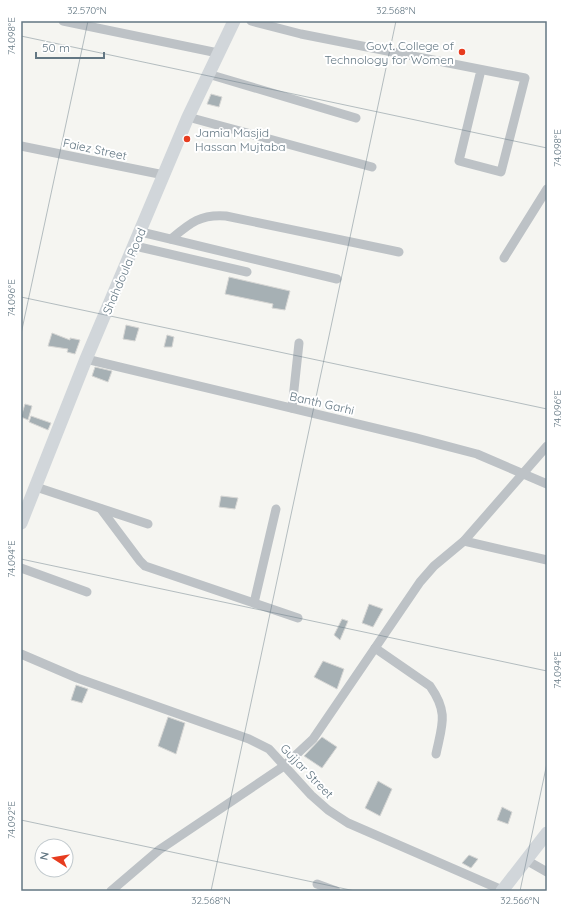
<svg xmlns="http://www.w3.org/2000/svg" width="568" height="912" font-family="Quicksand,sans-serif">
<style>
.building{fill:#a6b0b4;stroke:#d6d6d4}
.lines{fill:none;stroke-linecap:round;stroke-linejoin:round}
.street{stroke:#bdc2c6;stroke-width:9}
.secondary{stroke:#d1d6da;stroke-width:13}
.ticks{fill:none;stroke:#637783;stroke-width:1;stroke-opacity:0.45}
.poi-dot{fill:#e73c1f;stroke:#fff;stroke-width:1.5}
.labels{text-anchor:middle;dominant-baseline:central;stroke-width:4;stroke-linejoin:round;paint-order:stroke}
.poi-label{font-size:12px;fill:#637783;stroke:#fff;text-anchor:end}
.street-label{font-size:12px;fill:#637783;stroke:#fff}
.neatline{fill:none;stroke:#637783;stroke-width:1.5}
.ticks-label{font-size:10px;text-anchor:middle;fill:#637783}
</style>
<rect width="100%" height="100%" fill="#f5f5f1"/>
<g class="building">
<polygon points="211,94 222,97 219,107 207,104"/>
<polygon points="229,277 290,291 285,310 272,308 273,304 225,294"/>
<polygon points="126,325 139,328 135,341 123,339"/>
<polygon points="52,333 70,340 70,338 80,340 75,354 67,352 68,349 48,346"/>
<polygon points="167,335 174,337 172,347 164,347"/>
<polygon points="95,367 112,371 108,382 92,376"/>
<polygon points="25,404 32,406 28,420 21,417"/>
<polygon points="31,416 51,423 48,430 29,422"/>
<polygon points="221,496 238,498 235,509 219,507"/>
<polygon points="369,604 383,609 373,627 362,623"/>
<polygon points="342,619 348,621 340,640 334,635"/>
<polygon points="323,661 344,669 337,689 314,677"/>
<polygon points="76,685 88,689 82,703 71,700"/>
<polygon points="168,717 185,723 176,754 158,746"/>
<polygon points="322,737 337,747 322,768 304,756"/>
<polygon points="378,781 392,789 380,816 365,808"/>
<polygon points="502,807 512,812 508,824 497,820"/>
<polygon points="469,855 478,859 471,868 462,863"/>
</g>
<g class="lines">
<g class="street">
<polyline points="63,21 218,53"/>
<polyline points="251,21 301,34 525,78 501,172 459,161 481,70"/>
<polyline points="208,74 356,118"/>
<polyline points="188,117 372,167"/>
<polyline points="21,146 164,175"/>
<polyline points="141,232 337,279"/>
<path d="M171,239C190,223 200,214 226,216L399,252"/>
<polyline points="135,246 247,272"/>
<polyline points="504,258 547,189"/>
<polyline points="86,359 416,438 477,454 547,484"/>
<polyline points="292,408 299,343"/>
<polyline points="36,487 148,524"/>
<polyline points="101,509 140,561 145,566 298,618"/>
<polyline points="464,541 547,560"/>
<polyline points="21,568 87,592"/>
<polyline points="254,603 276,509"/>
<path d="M375,648L430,686C449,713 442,725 436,754"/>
<polyline points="21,654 77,678 249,739 269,749 311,795 328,810 348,823 502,890"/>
<polyline points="526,860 547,872"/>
<polyline points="317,884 336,891"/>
<polyline points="111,891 159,850 284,766 313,739 420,582 434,566 464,541 547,446"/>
</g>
<g class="secondary">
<polyline points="21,523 86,359 188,117 234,21"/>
<polyline points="502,891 547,833"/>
</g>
</g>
<path class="ticks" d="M21,36L547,148M21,297L547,409M21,334L88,21M21,559L547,671M21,820L355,891M211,891L396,21M520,891L547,763"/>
<g class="poi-dot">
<circle cx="462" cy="52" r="4"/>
<circle cx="187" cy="139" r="4"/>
</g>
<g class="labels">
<g class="poi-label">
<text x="454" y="45">Govt. College of<tspan x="454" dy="14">Technology for Women</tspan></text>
<text x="195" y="132" text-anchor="start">Jamia Masjid<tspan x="195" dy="14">Hassan Mujtaba</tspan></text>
</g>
<g class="street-label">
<text transform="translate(95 149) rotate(12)">Faiez Street</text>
<text transform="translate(124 271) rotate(-67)">Shahdoula Road</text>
<text transform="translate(322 403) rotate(13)">Banth Garhi</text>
<text transform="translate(307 771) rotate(46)">Gujjar Street</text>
</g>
</g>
<rect width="568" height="912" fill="none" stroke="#ffffff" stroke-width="44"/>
<g transform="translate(54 858) rotate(282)"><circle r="19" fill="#ffffff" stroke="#c1c9cd"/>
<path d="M0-3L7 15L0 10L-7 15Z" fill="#e73c1f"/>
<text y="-6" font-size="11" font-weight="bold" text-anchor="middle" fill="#637783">N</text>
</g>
<path d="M36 52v6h68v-6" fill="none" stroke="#637783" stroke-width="2"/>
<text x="42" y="52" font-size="12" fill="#637783" stroke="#ffffff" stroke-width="3" paint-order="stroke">50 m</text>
<rect x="22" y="22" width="524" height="868" class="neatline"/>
<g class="ticks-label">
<text x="87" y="14">32.570°N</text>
<text x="396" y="14">32.568°N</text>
<text transform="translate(11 36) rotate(-90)" y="4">74.098°E</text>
<text transform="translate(557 148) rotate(-90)" y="4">74.098°E</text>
<text transform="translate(11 298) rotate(-90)" y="4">74.096°E</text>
<text transform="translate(557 409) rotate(-90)" y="4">74.096°E</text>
<text transform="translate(11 559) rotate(-90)" y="4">74.094°E</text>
<text transform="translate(557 670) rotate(-90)" y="4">74.094°E</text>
<text transform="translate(11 820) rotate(-90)" y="4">74.092°E</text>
<text x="211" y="904">32.568°N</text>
<text x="520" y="904">32.566°N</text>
</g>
</svg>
